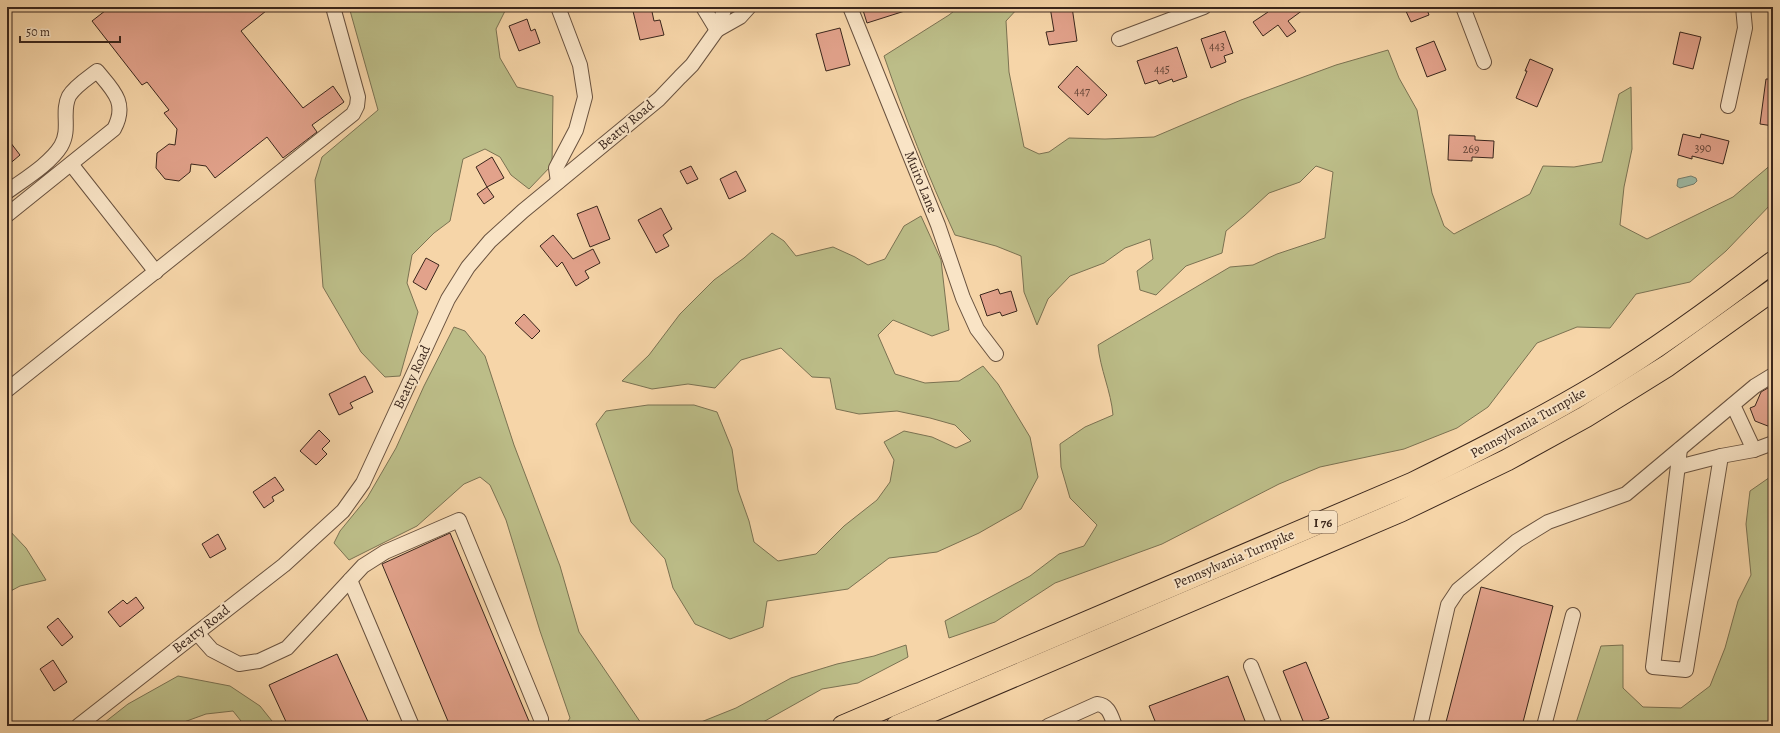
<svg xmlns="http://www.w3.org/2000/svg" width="1780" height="733" font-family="Alegreya,serif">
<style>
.green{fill:#bcbd88;stroke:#7b7252}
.water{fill:#9db9a4;stroke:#757e6e}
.building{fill:#e2a28b;stroke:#3a261c}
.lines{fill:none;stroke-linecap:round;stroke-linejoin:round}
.minor-casing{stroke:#69523f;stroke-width:16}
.highway-casing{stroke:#3a261c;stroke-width:23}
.minor{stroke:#f9e4c6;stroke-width:14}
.highway{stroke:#f6d5a8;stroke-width:21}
.labels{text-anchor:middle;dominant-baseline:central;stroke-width:4;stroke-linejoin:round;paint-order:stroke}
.number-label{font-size:12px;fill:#644538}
.shield{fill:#f9e4c6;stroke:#735f4f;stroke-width:1}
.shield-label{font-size:13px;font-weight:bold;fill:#3a261c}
.street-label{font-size:14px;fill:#3a261c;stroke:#f9e4c6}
</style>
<rect width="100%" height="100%" fill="#f6d5a8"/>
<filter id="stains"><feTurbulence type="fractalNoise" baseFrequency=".005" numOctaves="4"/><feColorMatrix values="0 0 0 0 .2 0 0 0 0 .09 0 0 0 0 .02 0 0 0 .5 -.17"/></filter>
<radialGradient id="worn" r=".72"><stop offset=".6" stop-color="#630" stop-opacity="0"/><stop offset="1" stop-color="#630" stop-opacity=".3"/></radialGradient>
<g class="green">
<polygon points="349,7 507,7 496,29 500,58 517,87 553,96 552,165 529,189 511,175 500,157 485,149 463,159 450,221 434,233 412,255 407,283 418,312 400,376 385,377 361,352 323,287 315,180 322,157 378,110"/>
<path d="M959,7H1019L1006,21L1009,72L1024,147L1039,154L1049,152L1069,138L1105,139L1154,137L1241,100L1336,65L1388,50L1399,78L1417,110L1432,193L1444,226L1454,234L1530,194L1543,166L1574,167L1602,162L1619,94L1631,87L1632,149L1624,187L1620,225L1647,239L1733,197L1773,163V202L1726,251L1690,282L1636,294L1610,328L1577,327L1537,343L1488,407L1457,428L1404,449L1320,467L1279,484L1162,544L1055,583L995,622L949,638L945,621L1030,576L1059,554L1084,546L1097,525L1070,498L1061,467L1060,444L1085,427L1113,415C1111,391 1100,369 1098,345L1230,267L1253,265L1277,254L1325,238L1333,172L1316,166L1300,182L1269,193L1244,216L1226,231L1222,253L1186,266L1156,295L1140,290L1137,271L1153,259L1150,239L1125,248L1104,263L1070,276L1048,299L1037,325L1024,292L1021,256L996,246L955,235C928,176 905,117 884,56L949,15Z"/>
<polygon points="921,216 941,260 949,330 932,336 893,320 878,335 895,374 925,383 959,381 983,366 998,384 1030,437 1038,477 1021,509 979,533 937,552 889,558 848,589 767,601 763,627 730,639 695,624 673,588 665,559 631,522 596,424 606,411 648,405 694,405 717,412 732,449 738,490 749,521 754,542 778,561 816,554 844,526 877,500 890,482 894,460 884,442 904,431 932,437 956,448 971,441 955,425 930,418 897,411 859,414 836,409 830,378 812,377 781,348 741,360 715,388 688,384 652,389 622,381 649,355 680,314 714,280 744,258 772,233 784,241 796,256 833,247 855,257 868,265 885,259 904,226"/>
<polygon points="454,327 465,331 485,356 514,445 560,566 579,632 643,726 565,726 570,718 540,631 506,520 490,485 480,477 464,484 417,526 349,560 334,543 340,531 367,498 396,448 424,386"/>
<polygon points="1773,475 1773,726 1575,726 1601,646 1623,645 1623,688 1643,707 1681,708 1710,686 1725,648 1738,601 1751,575 1746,524 1750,491"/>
<polygon points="7,528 26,548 46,580 20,586 7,593"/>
<polygon points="906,645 908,657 858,683 822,689 756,726 691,726 736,708 791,678 837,664 874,656"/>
<polygon points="178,676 230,686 260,706 276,726 245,726 233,711 206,714 173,726 100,726 128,704"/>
</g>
<polygon class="water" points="1691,176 1696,178 1697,181 1694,184 1680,188 1677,186 1678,179"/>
<g class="building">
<polygon points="110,7 271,7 241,31 303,108 333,86 344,102 312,125 317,132 283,158 267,137 215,178 206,166 191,164 190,172 179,181 165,179 156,168 157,153 169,144 175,145 177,129 164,113 169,110 147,82 142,85 92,21"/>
<polygon points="632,7 651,7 654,21 660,20 664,35 640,40"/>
<polygon points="862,7 910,7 911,9 867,23"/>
<polygon points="1050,7 1072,7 1077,41 1049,45 1046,32 1054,31"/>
<polygon points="1264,7 1307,7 1288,21 1296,31 1287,37 1278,25 1263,36 1253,22 1268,12"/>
<polygon points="1404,7 1426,7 1429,15 1411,22"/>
<polygon points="527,19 531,31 535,29 540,43 519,51 509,26"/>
<polygon points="840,28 850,65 826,71 816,34"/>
<polygon points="1225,31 1233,53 1224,56 1226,62 1211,68 1201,39"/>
<polygon points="1680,32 1701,37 1693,69 1673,64"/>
<polygon points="1434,41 1446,70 1427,77 1416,48"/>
<polygon points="1177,47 1187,77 1173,82 1172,79 1159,84 1157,80 1145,84 1137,61"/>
<polygon points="1530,59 1553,69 1537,107 1516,98 1527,71 1525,71"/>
<polygon points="1077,66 1107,95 1088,115 1058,87"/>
<polygon points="1766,79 1773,79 1773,126 1760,124"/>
<polygon points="1683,134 1700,138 1701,134 1729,141 1723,164 1692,156 1692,159 1678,155"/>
<polygon points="1449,135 1475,136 1475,140 1494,141 1493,158 1472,157 1472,161 1448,160"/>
<polygon points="7,138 20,155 7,166"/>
<polygon points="492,157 504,178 487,187 476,167"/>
<polygon points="691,166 698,179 687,184 680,171"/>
<polygon points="736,171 746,191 729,199 720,179"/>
<polygon points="487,187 494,197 484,204 477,194"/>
<polygon points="597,206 610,239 590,247 577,214"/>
<polygon points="661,208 672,229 663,235 669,246 656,253 638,220"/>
<polygon points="553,235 573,259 593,249 600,263 585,271 589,278 576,286 562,262 557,267 540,246"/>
<polygon points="426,258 439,265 426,290 413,282"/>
<polygon points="998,289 1000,294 1011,291 1017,311 1002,316 1000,312 987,316 980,295"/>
<polygon points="524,314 540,331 532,339 515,323"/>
<polygon points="365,376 373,392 350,403 353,408 339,415 329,394"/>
<polygon points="1773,385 1773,428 1755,421 1750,408 1755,406 1761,392"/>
<polygon points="319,430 330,441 322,449 327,454 316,465 300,451"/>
<polygon points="275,477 284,490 272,497 274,501 264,508 253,492"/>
<polygon points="450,533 531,726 450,726 382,564"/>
<polygon points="218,534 226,549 210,558 202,544"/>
<polygon points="1481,587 1553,606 1522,726 1445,726"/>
<polygon points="136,597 144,608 120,627 108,612 123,600 127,604"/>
<polygon points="58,618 73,637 62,646 47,627"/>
<polygon points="337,654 370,726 288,726 269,685"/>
<polygon points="53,660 67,682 54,691 40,669"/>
<polygon points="1306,662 1329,718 1305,726 1283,671"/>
<polygon points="1228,676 1247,726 1157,726 1149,706"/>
</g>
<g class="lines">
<g class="minor-casing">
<g id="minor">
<polyline points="703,7 717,30 740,17 749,7"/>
<polyline points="850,7 938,225 963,298 977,329 996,354"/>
<polyline points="1463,7 1484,62"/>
<polyline points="1119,39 1204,7"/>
<polyline points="1728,106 1745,28 1743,7"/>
<polyline points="71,164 156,272"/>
<polyline points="558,182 556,168 576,130 585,97 580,65 558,7"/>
<path d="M7,192C23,180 50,164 61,146C71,129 61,112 69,96C75,86 88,78 97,71C113,90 128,103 114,129L7,215"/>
<polyline points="7,390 353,114 357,106 358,97 333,7"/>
<polyline points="1733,405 1754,450"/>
<polyline points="1680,449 1653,667 1686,670 1721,456 1754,450 1773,443"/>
<polyline points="1678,467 1721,456"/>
<polyline points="350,580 412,726"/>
<polyline points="197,633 212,650 239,664 259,661 287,648 363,566 385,552 459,520 541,719 541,726"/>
<polyline points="1251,666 1275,726"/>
<polyline points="78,726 284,565 343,511 363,483 448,299 468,267 490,241 523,211 659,99 680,77 692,65 717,30 725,7"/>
<path d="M1048,726L1097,704C1109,705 1111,716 1115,726"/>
<polyline points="1420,726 1448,605 1458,590 1517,541 1548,522 1626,494 1755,386 1773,375"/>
<polyline points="1544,726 1573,615"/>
</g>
</g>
<g class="highway-casing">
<g id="highway">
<path d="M843,726L1413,483C1476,452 1539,420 1599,384C1660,347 1717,305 1773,262"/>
<polyline points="897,726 1401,511 1507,460 1585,417 1667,366 1773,290"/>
</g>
</g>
<use href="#minor" class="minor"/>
<use href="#highway" class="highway"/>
</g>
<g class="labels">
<g class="number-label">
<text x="1217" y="46">443</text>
<text x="1162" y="69">445</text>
<text x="1082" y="91">447</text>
<text x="1703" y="148">390</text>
<text x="1471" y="149">269</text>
</g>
<rect class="shield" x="1309" y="511" width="28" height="22" rx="3"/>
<g class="shield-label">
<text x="1323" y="522">I 76</text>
</g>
<g class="street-label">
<text transform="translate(626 125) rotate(-40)">Beatty Road</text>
<text transform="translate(921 182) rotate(68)">Muiro Lane</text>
<text transform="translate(412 377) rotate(-65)">Beatty Road</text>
<text transform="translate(1528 423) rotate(-29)">Pennsylvania Turnpike</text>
<text transform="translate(1234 559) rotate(-23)">Pennsylvania Turnpike</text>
<text transform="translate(201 629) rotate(-38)">Beatty Road</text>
</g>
</g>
<rect width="1780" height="733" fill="none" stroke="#f6d5a8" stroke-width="24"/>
<rect x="8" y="8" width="1764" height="717" fill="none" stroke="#3a261c" stroke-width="2"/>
<rect x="12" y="12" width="1756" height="709" fill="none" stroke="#3a261c"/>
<path d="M20 36v6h100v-6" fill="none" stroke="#3a261c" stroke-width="2"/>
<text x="26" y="36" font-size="12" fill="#3a261c" stroke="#f9e4c6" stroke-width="3" paint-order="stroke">50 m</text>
<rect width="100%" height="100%" filter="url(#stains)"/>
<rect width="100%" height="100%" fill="url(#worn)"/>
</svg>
